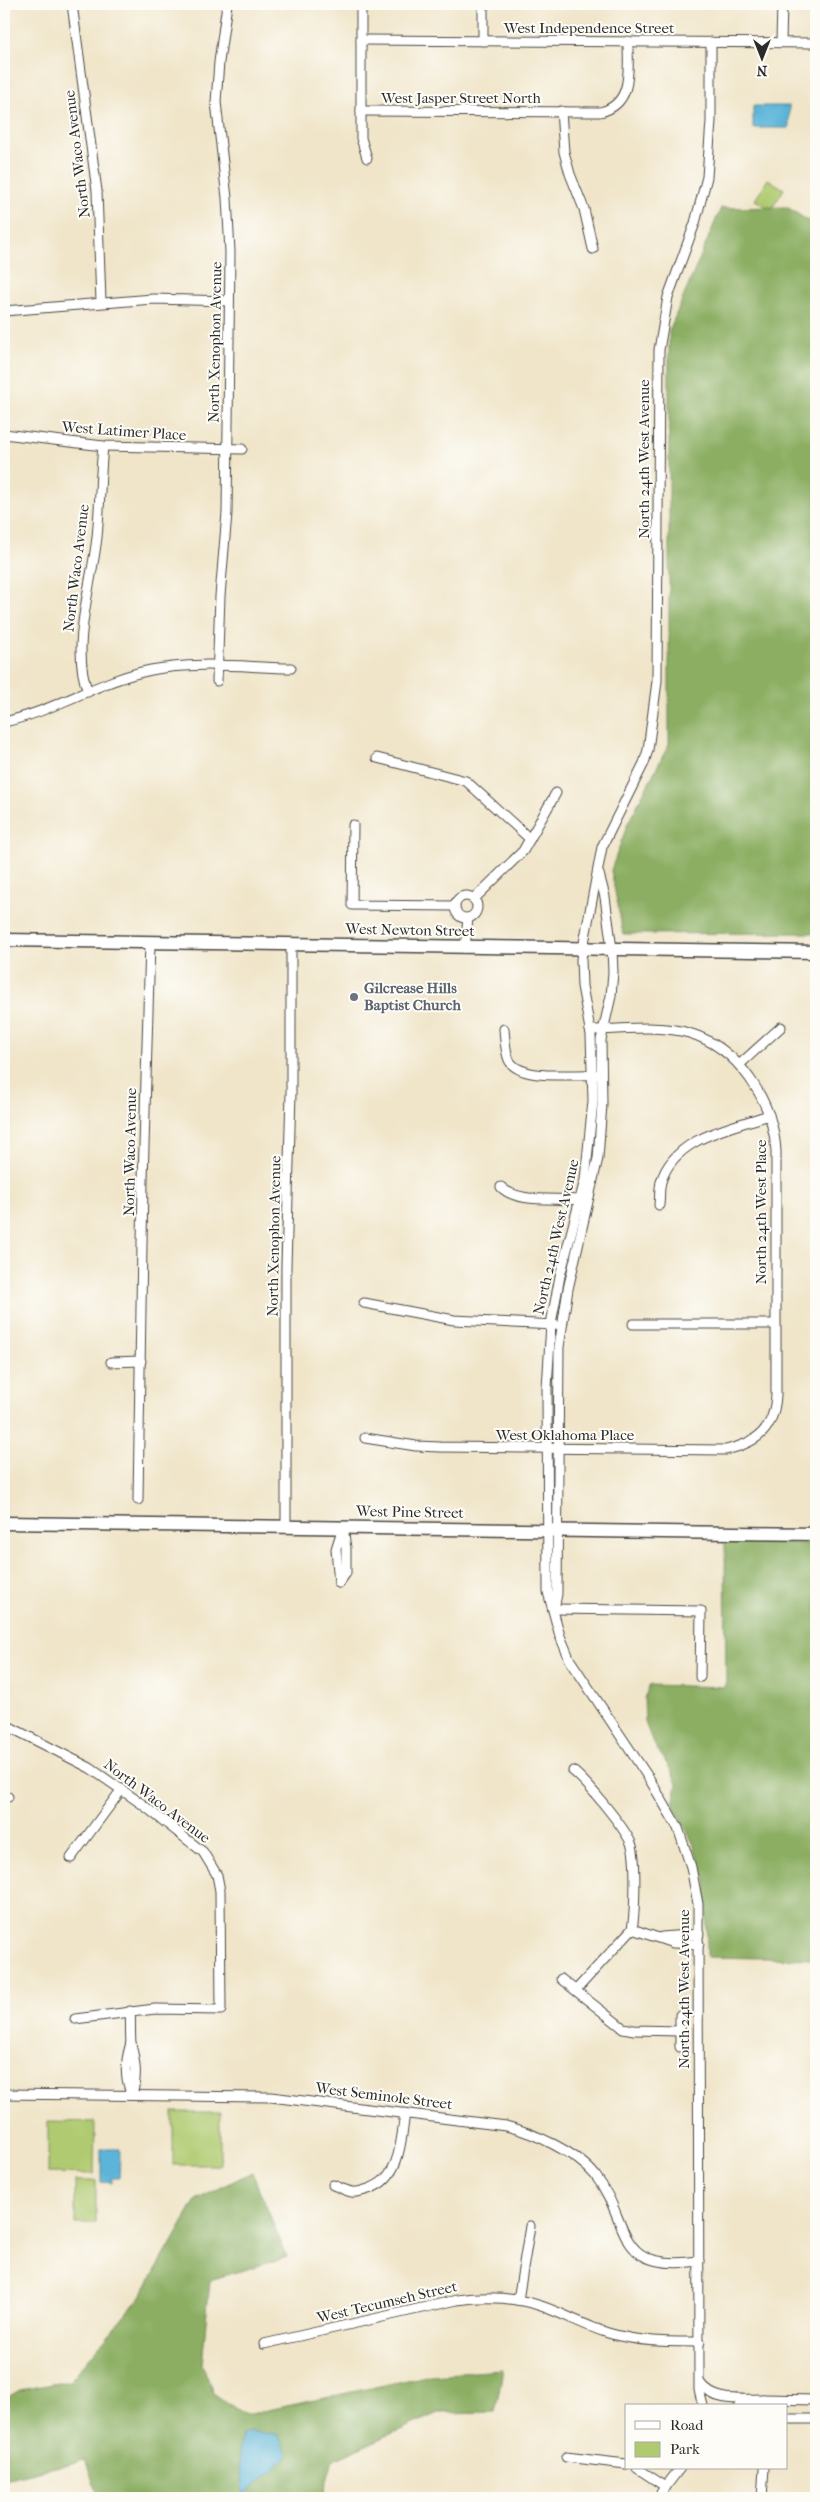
<svg xmlns="http://www.w3.org/2000/svg" width="820" height="2502" font-family="'IM FELL French Canon',serif">
<style>
.green{fill:#afca6f;stroke:#6d7a4d}
.forest{fill:#8bae62;stroke:#5b6c46}
.water{fill:#5bb5d8;stroke:#437082}
.lines{fill:none;stroke-linecap:round;stroke-linejoin:round}
.street-casing{stroke:#494743;stroke-width:11}
.secondary-casing{stroke:#494743;stroke-width:15}
.street{stroke:#fff;stroke-width:9}
.secondary{stroke:#fff;stroke-width:12}
.worship-dot{fill:#6b7280;stroke:#fdfcf7;stroke-width:2}
.labels{text-anchor:middle;dominant-baseline:central;stroke-width:4;stroke-linejoin:round;paint-order:stroke}
.street-label{font-size:15px;fill:#2b2b2b;stroke:#fdfcf7}
.worship-label{font-size:15px;font-weight:bold;fill:#5b616d;stroke:#fdfcf7;text-anchor:start}
</style>
<rect width="100%" height="100%" fill="#fdfcf7"/>
<filter id="ink" filterUnits="userSpaceOnUse"><feTurbulence type="fractalNoise" baseFrequency=".02" numOctaves="2"/><feDisplacementMap in="SourceGraphic" scale="10" xChannelSelector="R" yChannelSelector="G"/><feConvolveMatrix kernelMatrix="1 2 1 2 8 2 1 2 1" color-interpolation-filters="sRGB"/></filter>
<filter id="wash" filterUnits="userSpaceOnUse"><feTurbulence type="fractalNoise" baseFrequency=".0096" numOctaves="4" result="noise"/><feDisplacementMap in="SourceGraphic" scale="20" xChannelSelector="R" yChannelSelector="G"/><feGaussianBlur stdDeviation="1.12" result="paint"/><feColorMatrix in="noise" values="0 0 0 0 0 0 0 0 0 0 0 0 0 0 0 0 0 1.4 0 .05"/><feComposite in="paint" operator="in"/></filter>
<g filter="url(#wash)">
<rect width="100%" height="100%" fill="#f0e5c9"/>
<g class="green">
<polygon points="768,179 784,189 771,210 755,200"/>
<rect x="173" y="2112" width="47" height="53"/>
<polygon points="48,2121 95,2122 94,2174 48,2173"/>
<rect x="75" y="2181" width="21" height="42"/>
</g>
<g class="forest">
<polygon points="787,207 816,226 816,933 623,934 611,870 628,823 669,744 669,331 721,208"/>
<polygon points="725,1541 816,1544 816,1959 707,1957 706,1881 693,1843 673,1805 677,1784 671,1770 652,1741 645,1722 644,1698 650,1685 726,1687"/>
<polygon points="252,2172 287,2257 210,2280 202,2364 213,2393 245,2415 431,2375 503,2370 495,2412 438,2413 333,2460 322,2498 99,2498 85,2460 4,2479 4,2399 20,2390 70,2381 141,2296 196,2200"/>
</g>
<g class="water">
<rect x="753" y="106" width="36" height="22"/>
<polygon points="101,2149 120,2149 119,2178 112,2178 112,2183 101,2182"/>
<polygon points="250,2432 277,2434 288,2456 244,2495 239,2454 242,2435"/>
</g>
</g>
<g filter="url(#ink)">
<g class="lines">
<g class="street-casing">
<g id="street">
<polyline points="72,4 97,191 101,302"/>
<polyline points="361,4 361,138 367,158"/>
<polyline points="361,40 816,43"/>
<polyline points="483,41 483,4"/>
<polyline points="781,42 782,4"/>
<path d="M361,111L600,112C634,104 628,69 628,41"/>
<polyline points="561,111 564,152 570,174 584,209 593,249"/>
<polyline points="4,311 153,299 229,301"/>
<polyline points="4,434 103,446 242,449"/>
<polyline points="217,681 220,596 227,513 230,252 227,198 216,102 219,62 227,4"/>
<path d="M88,692C70,647 92,585 97,537C100,507 100,476 103,446"/>
<path d="M4,722C55,711 100,680 151,670C196,661 245,667 291,668"/>
<polyline points="377,758 466,781 530,839"/>
<polyline points="353,825 352,905 454,906"/>
<circle cx="466" cy="907" r="11"/>
<polyline points="474,899 523,851 556,793"/>
<polyline points="465,948 468,918"/>
<path d="M504,1029C505,1039 505,1051 509,1060C520,1082 576,1073 598,1075"/>
<polyline points="739,1065 781,1027"/>
<path d="M501,1187C519,1205 561,1196 586,1201"/>
<path d="M659,1205C660,1198 659,1189 661,1182C674,1137 731,1128 769,1115"/>
<polyline points="364,1303 454,1320 555,1325"/>
<polyline points="633,1324 775,1324"/>
<polyline points="111,1362 141,1361"/>
<path d="M365,1438L416,1446L440,1447L726,1450C758,1442 774,1430 776,1395V1151C773,1101 739,1048 689,1033C658,1024 622,1030 590,1030"/>
<polyline points="138,1500 143,1180 150,943"/>
<polyline points="286,1527 286,1266 291,1093 291,944"/>
<polyline points="339,1583 346,1573 346,1548 343,1527"/>
<polyline points="339,1583 336,1549 342,1530"/>
<polyline points="554,1609 557,1594 559,1347 568,1289 598,1158 602,1104 601,1040 611,996 613,972 612,949 605,897 599,874"/>
<polyline points="554,1609 701,1611 700,1677"/>
<polyline points="4,1724 90,1768 142,1804 203,1852 217,1875 220,1891 221,2010 155,2009 75,2019"/>
<path d="M573,1771C587,1782 624,1827 631,1843C637,1857 635,1913 632,1929L576,1990"/>
<polyline points="4,1797 8,1797"/>
<polyline points="71,1858 122,1789"/>
<polyline points="632,1929 673,1943 699,1944"/>
<polyline points="662,1937 699,1934"/>
<polyline points="561,1979 623,2028 634,2030 680,2031"/>
<path d="M130,2011C131,2022 130,2033 131,2043C135,2063 138,2074 132,2095"/>
<path d="M131,2043C125,2062 124,2077 132,2095"/>
<polyline points="680,2047 680,2015"/>
<path d="M4,2094L271,2097L506,2126C534,2133 576,2152 595,2175C632,2223 612,2273 699,2261"/>
<path d="M333,2185C339,2187 346,2191 352,2192C358,2193 365,2190 371,2188C401,2177 401,2139 405,2113"/>
<polyline points="518,2300 530,2226"/>
<path d="M264,2344L457,2300C486,2296 516,2297 544,2307C566,2315 586,2326 608,2333C638,2342 669,2342 700,2342"/>
<path d="M700,2383C714,2403 740,2399 763,2399V2406"/>
<polyline points="703,2406 699,2389 698,1904 691,1867 678,1828 650,1780 570,1660 560,1636 548,1592 547,1388 551,1324 560,1276 585,1180 593,1101 591,1035 582,986 581,959 602,847 644,763 648,750 657,681 659,350 668,297 695,223 707,177 711,121 711,42"/>
<polyline points="739,2406 763,2399 816,2400"/>
<polyline points="786,2419 816,2419"/>
<polyline points="566,2457 626,2464"/>
<polyline points="637,2468 666,2487"/>
<polyline points="657,2498 680,2468"/>
<polyline points="762,2498 764,2468"/>
</g>
</g>
<g class="secondary-casing">
<g id="secondary">
<polyline points="4,940 816,952"/>
<polyline points="4,1523 816,1534"/>
</g>
</g>
<use href="#street" class="street"/>
<use href="#secondary" class="secondary"/>
</g>
</g>
<circle class="worship-dot" cx="354" cy="997" r="5"/>
<g class="labels">
<g class="street-label">
<text x="589" y="28">West Independence Street</text>
<text x="461" y="98">West Jasper Street North</text>
<text transform="translate(77 154) rotate(-97)">North Waco Avenue</text>
<text transform="translate(215 342) rotate(-89)">North Xenophon Avenue</text>
<text transform="translate(124 431) rotate(4)">West Latimer Place</text>
<text transform="translate(644 459) rotate(-90)">North 24th West Avenue</text>
<text transform="translate(76 568) rotate(-83)">North Waco Avenue</text>
<text transform="translate(410 930) rotate(1)">West Newton Street</text>
<text transform="translate(130 1152) rotate(-89)">North Waco Avenue</text>
<text transform="translate(761 1212) rotate(-90)">North 24th West Place</text>
<text transform="translate(274 1236) rotate(-89)">North Xenophon Avenue</text>
<text transform="translate(556 1237) rotate(-77)">North 24th West Avenue</text>
<text x="565" y="1435">West Oklahoma Place</text>
<text transform="translate(410 1512) rotate(1)">West Pine Street</text>
<text transform="translate(157 1801) rotate(37)">North Waco Avenue</text>
<text transform="translate(684 1989) rotate(-90)">North 24th West Avenue</text>
<text transform="translate(384 2096) rotate(7)">West Seminole Street</text>
<text transform="translate(387 2302) rotate(-13)">West Tecumseh Street</text>
</g>
<g class="worship-label">
<text x="364" y="988">Gilcrease Hills<tspan x="364" dy="17">Baptist Church</tspan></text>
</g>
</g>
<rect width="820" height="2502" fill="none" stroke="#fdfcf7" stroke-width="20"/>
<rect x="625" y="2404" width="162" height="65" fill="#fdfcf7" stroke="#a9a8a5"/>
<rect x="635" y="2421" width="25" height="8" fill="#ffffff" stroke="#a9a8a5"/>
<text x="670" y="2430" font-size="15" fill="#2b2b2b">Road</text>
<rect x="635" y="2442" width="25" height="15" fill="#afca6f" stroke="#a9a8a5"/>
<text x="670" y="2454" font-size="15" fill="#2b2b2b">Park</text>
<g transform="translate(762 58) rotate(180)" stroke="#fdfcf7" stroke-width="4" paint-order="stroke">
<path d="M0-4L9 19L0 12L-9 19Z" fill="#2b2b2b"/>
<text y="-8" font-size="14" font-weight="bold" text-anchor="middle" fill="#2b2b2b">N</text>
</g>
</svg>
